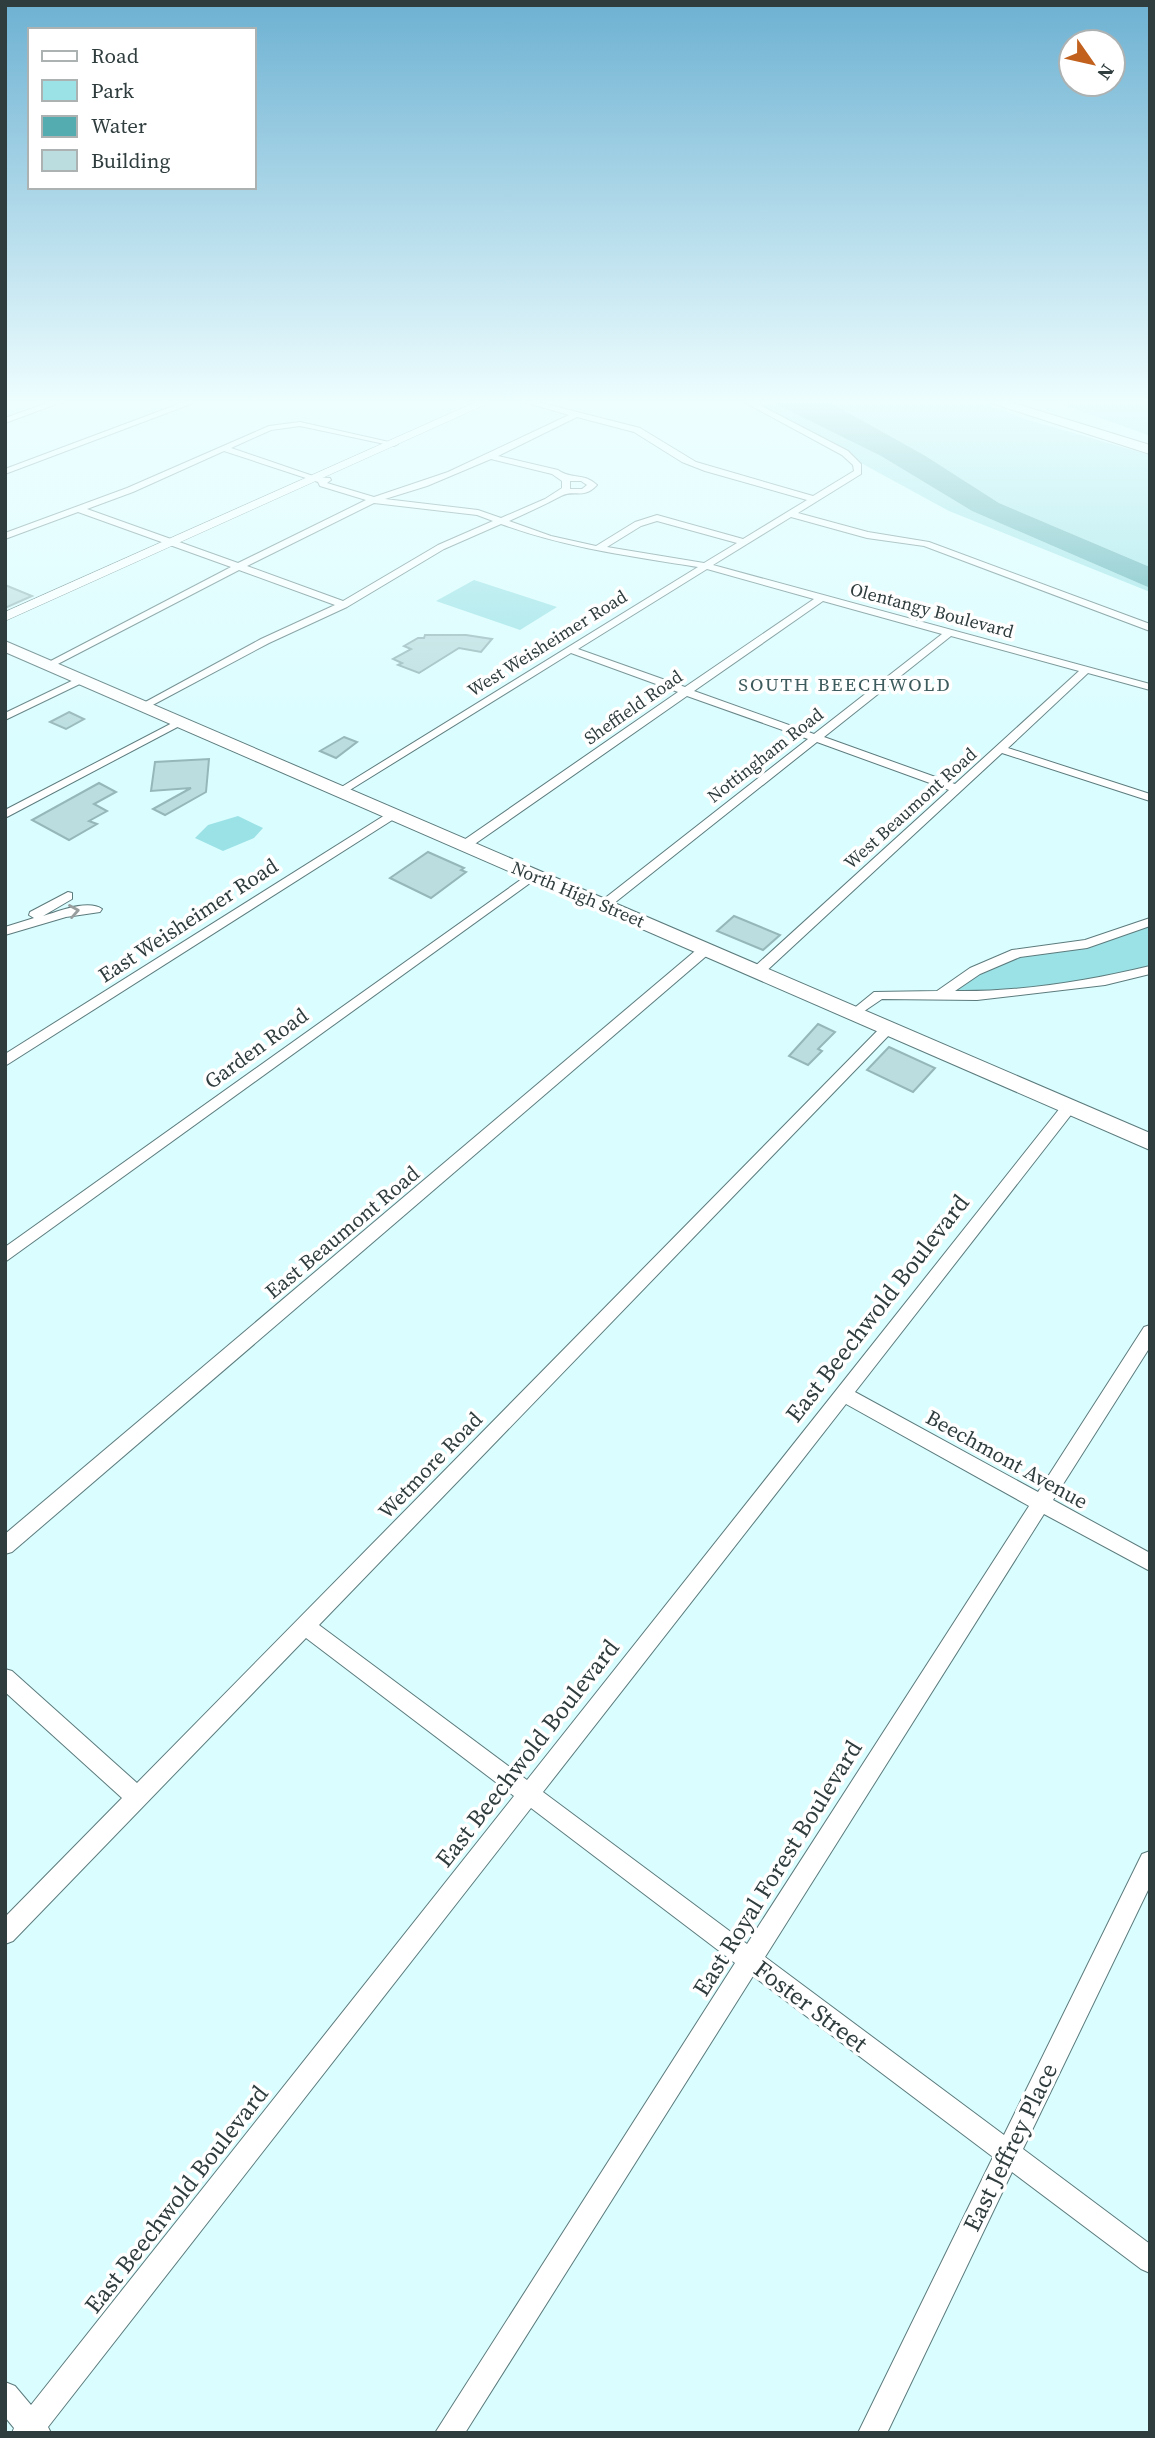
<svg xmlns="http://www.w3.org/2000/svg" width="1155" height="2438" font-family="'Source Serif 4',serif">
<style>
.green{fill:#9be2e6}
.water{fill:#54acb1}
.building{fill:#bbdddf;stroke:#96b7b9;stroke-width:2}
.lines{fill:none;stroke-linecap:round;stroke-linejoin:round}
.minor-casing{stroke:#5c7b7d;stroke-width:2}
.secondary-casing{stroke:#5c7b7d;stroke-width:1}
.primary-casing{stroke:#5c7b7d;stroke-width:2}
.motorway-casing{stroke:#5c7b7d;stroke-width:2}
.minor{fill:#fff;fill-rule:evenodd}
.secondary{fill:#fff;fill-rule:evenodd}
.primary{fill:#fff;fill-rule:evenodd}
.motorway{fill:#fff;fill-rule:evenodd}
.oneway{stroke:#989e9e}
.labels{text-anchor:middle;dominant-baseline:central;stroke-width:7;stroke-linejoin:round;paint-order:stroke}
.far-street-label{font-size:18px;fill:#303d3e;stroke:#fff}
.far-neighbourhood-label{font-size:19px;letter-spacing:2px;fill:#3d5b5d;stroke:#fff}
.street-label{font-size:21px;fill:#303d3e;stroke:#fff}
.near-street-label{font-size:24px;fill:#303d3e;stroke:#fff}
</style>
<rect width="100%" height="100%" fill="#dafdff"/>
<g class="green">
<polygon points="749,402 772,402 812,419 881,456 972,511 1150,588 1150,592 949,511"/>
<polygon points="829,402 980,402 1028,420 1150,455 1150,567 999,503 924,455"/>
<polygon points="1052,402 1150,402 1150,436 1059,403"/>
<polygon points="474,580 557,607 520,630 436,601"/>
<polygon points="238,816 263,828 254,838 223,851 195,838 208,825"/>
<polygon points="1150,922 1150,970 1038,990 942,994 1017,953 1087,944"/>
</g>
<polygon class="water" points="772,402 829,402 924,455 999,503 1150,567 1150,588 972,511 881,456"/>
<g class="building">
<polygon points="5,585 32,596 5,608"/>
<polygon points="425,635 466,635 492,639 481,652 459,648 419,673 398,665 402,663 393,659 411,649 404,646 418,638 424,638"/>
<polygon points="69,712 84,719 66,729 50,722"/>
<polygon points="344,737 357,742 336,758 320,751"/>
<polygon points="209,759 206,792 165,815 153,809 191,788 151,791 155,762"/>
<polygon points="99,783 116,792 94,804 107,811 89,821 97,824 69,840 32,820"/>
<polygon points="428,852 464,868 461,870 466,872 431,898 390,878"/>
<polygon points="734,916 780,935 763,950 717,931"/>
<polygon points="818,1024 835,1032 818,1049 822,1051 808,1065 789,1056"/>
<polygon points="889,1047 935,1068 913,1092 867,1070"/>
</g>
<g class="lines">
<g class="minor-casing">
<g id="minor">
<polygon points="50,402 62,402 5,423 5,418"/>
<polygon points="184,402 196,402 5,474 5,469"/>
<path d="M524,402H538L640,428L696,462L813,496L854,471L853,465L842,455L744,402H754L848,451L861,464V474L798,513L868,532L929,542L1150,624V631L924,546L867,538L791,517L713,565L1150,684V690L1088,673L1008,748L1150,794V801L1002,753L762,975H752V969L949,790L817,742L608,908H600V902L808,739L687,696L469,848H461V842L678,692L571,653L345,793L341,794L335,791L698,567C629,556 567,548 501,524L444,549L347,607L269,643L147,708L138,706L261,639L335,605L239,570L52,667L43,665L231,567L78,512L5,539V533L127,488L269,426L300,422L398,444L394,446L300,426L271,430L231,448L316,477L330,478L331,480L327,483L374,497L448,472L569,415ZM577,417L634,432L682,462L705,471L807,500L743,539L657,515L635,522L596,546L551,536L509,521C527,513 544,505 561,496C575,489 583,500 597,485C583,472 572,480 558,470L498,456ZM224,451L318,482L320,486L366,500L238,563L87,509L133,492ZM491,459L552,474L562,481V488L545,499L501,518L478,510L385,499L427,486ZM570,481H581L587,485L582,489H570ZM374,503L477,515L493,521L438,545L343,601L247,566ZM657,521L737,543L704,563L607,547L641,526ZM707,569L814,599L685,687L578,649ZM823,601L942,634L814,734L694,691ZM951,636L1079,671L955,784L824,737Z"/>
<polygon points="82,676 87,679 86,681 5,720 5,713"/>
<polygon points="178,720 187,722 5,818 5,810"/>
<polygon points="393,810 399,814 397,817 5,1066 5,1054"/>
<polygon points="533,871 539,875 537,878 5,1262 5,1247"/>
<path d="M68,892L72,893V899L43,916C59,911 89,899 102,909L100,912L66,917L5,935V927L34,918L29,915L30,912Z"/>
<path d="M1150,918V926L1087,948L1020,957L980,974L955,991C1018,992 1088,981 1150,966V974L1105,985L977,1000L882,999L854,1018L847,1014L874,992L937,991L970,968L1012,950L1085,940Z"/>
<polygon points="706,945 711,946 711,952 12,1552 5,1554 5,1534 701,946"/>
<path d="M888,1024L893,1025L895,1028L893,1031L319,1625L527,1780L1064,1103H1074L1076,1107L1074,1111L855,1392L1038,1492L1144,1327L1150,1325V1347L1053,1500L1150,1553V1571L1044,1514L765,1957L1004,2135L1142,1854L1150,1851V1886L1023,2149L1150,2244V2273L1141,2269L1012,2172L887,2433H858L993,2157L753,1976L465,2433H435L735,1963L531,1808L48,2427L51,2433H12L14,2428L5,2417V2382L15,2386L31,2405L514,1796L306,1638L13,1941L5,1944V1917L122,1798L5,1692V1669L12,1671L137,1783L883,1025ZM846,1404L1029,1506L747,1944L543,1792Z"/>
</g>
</g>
<g class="secondary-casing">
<polygon id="secondary" points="476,402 491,402 5,621 5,612"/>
</g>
<g class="primary-casing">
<polygon id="primary" points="5,641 1150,1133 1150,1150 5,652"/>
</g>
<g class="motorway-casing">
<polygon id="motorway" points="988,402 1010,402 1150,445 1150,454"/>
</g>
<use href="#minor" class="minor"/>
<use href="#secondary" class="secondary"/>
<use href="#primary" class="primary"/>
<use href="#motorway" class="motorway"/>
</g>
<defs><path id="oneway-chevron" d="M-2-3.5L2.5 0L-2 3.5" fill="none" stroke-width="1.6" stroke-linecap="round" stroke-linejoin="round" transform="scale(1.75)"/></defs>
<use class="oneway" href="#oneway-chevron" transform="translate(74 911) rotate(-10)"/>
<linearGradient id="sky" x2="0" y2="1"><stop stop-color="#6db1d2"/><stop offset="0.54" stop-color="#eefeff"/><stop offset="1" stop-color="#eefeff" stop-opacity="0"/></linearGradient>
<rect width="1155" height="744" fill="url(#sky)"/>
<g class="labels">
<g class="far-street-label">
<text transform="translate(932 610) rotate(15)">Olentangy Boulevard</text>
<text transform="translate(547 643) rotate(-32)">West Weisheimer Road</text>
<text transform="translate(633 707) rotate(-35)">Sheffield Road</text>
<text transform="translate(765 755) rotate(-38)">Nottingham Road</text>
<text transform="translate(910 808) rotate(-42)">West Beaumont Road</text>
<text transform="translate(578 894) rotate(23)">North High Street</text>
</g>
<g class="far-neighbourhood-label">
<text x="845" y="684">SOUTH BEECHWOLD</text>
</g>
<g class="street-label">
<text transform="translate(188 920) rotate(-33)">East Weisheimer Road</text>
<text transform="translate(256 1048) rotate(-36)">Garden Road</text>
<text transform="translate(342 1232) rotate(-40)">East Beaumont Road</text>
<text transform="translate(1007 1459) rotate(29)">Beechmont Avenue</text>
<text transform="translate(430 1465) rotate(-46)">Wetmore Road</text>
</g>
<g class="near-street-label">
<text transform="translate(877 1308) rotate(-52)">East Beechwold Boulevard</text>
<text transform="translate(527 1753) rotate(-52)">East Beechwold Boulevard</text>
<text transform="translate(777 1868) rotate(-58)">East Royal Forest Boulevard</text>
<text transform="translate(811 2006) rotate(37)">Foster Street</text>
<text transform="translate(1010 2147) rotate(-64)">East Jeffrey Place</text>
<text transform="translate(176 2199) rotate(-52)">East Beechwold Boulevard</text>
</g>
</g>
<rect width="1155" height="2438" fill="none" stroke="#303d3e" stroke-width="14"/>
<rect x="28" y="28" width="228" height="161" fill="#ffffff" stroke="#acb1b2" stroke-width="2"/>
<rect x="42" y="51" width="35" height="10" fill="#ffffff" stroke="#acb1b2" stroke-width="2"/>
<text x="91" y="63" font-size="21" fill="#303d3e">Road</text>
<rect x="42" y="80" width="35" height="21" fill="#9be2e6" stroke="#acb1b2" stroke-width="2"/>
<text x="91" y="98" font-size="21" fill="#303d3e">Park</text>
<rect x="42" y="116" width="35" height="21" fill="#54acb1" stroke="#acb1b2" stroke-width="2"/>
<text x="91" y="133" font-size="21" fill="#303d3e">Water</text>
<rect x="42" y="150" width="35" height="21" fill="#bbdddf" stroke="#acb1b2" stroke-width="2"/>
<text x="91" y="168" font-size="21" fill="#303d3e">Building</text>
<g transform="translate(1092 63) rotate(124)"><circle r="33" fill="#ffffff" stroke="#acb1b2" stroke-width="2"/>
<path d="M0-5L12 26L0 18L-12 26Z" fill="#c1611d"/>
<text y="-10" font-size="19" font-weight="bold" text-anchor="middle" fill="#303d3e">N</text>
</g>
</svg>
